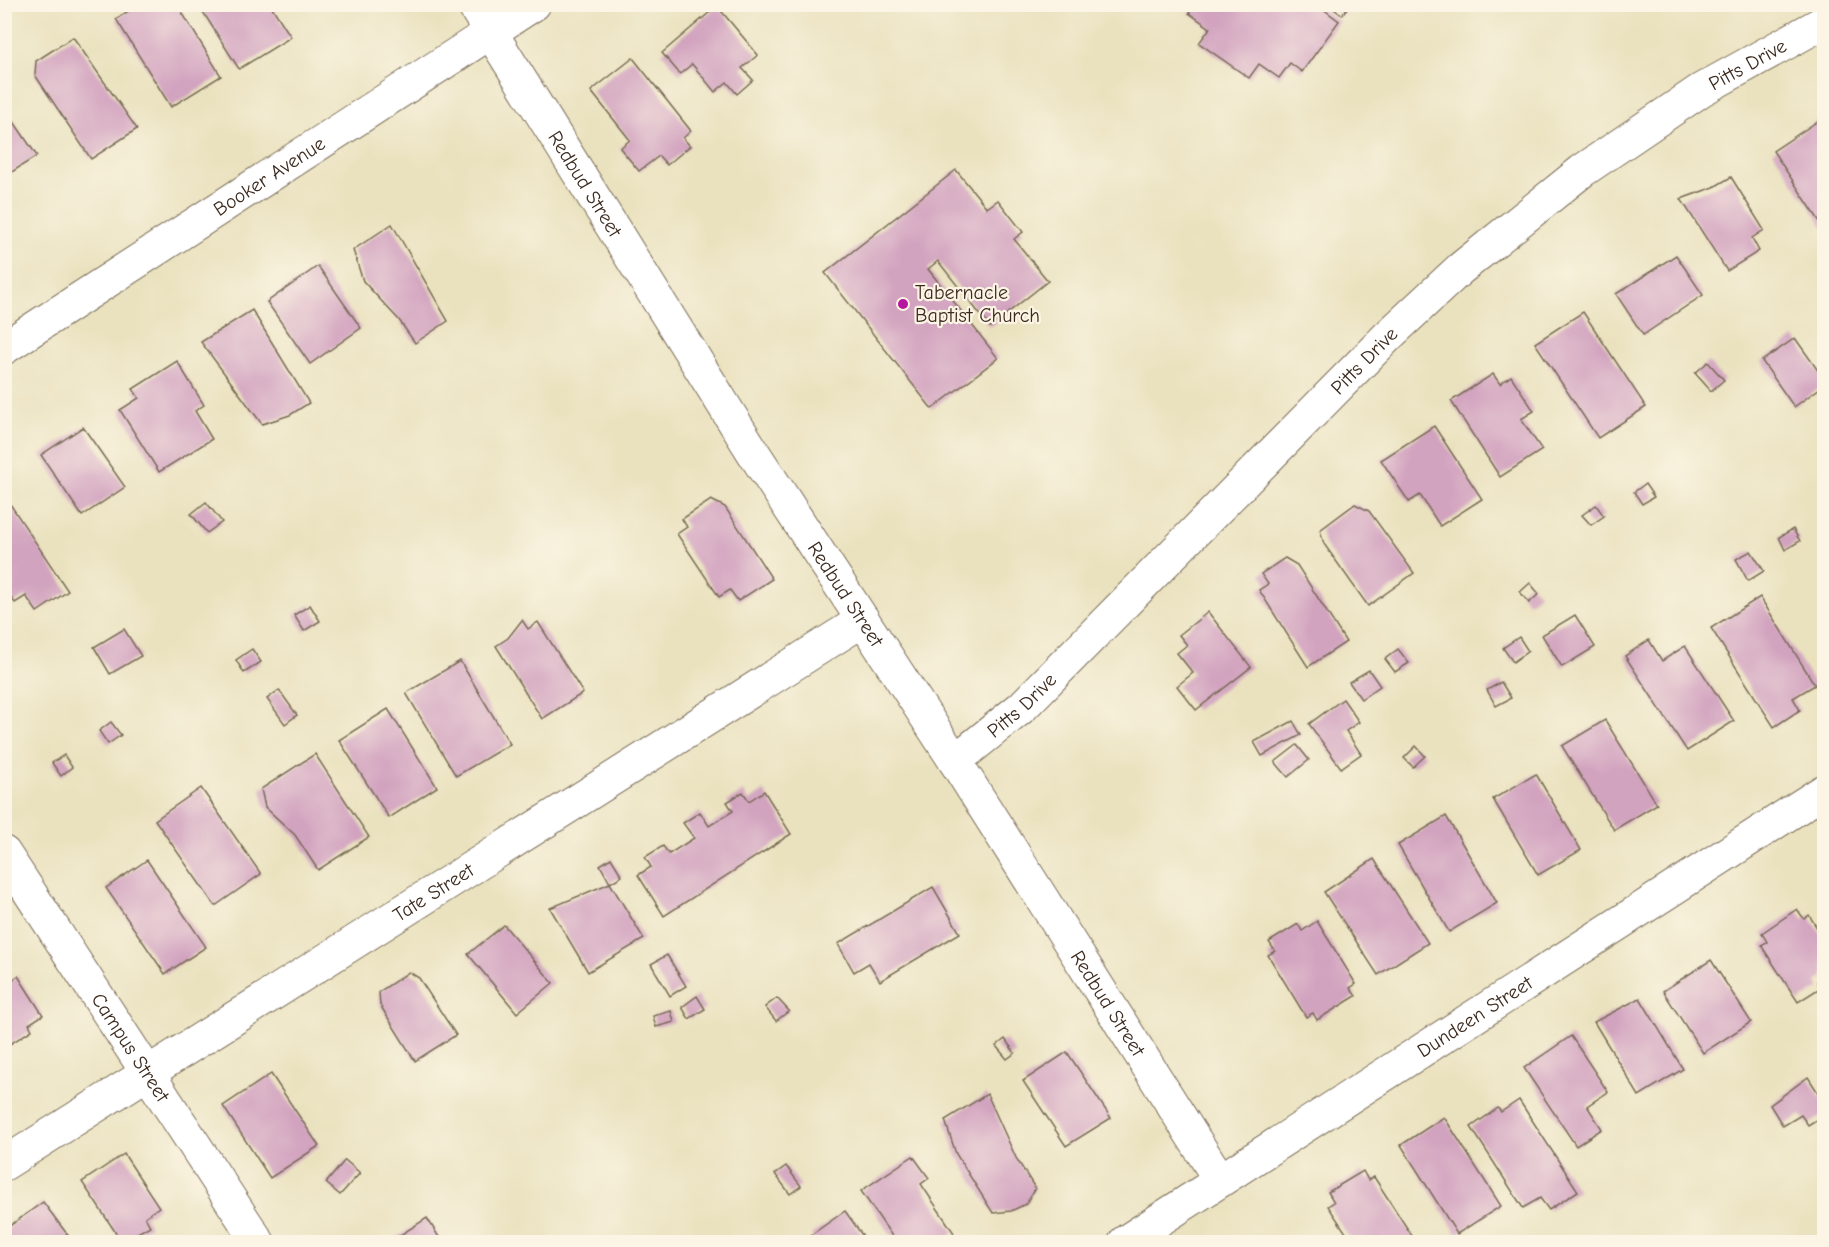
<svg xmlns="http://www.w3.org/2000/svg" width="1829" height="1247" font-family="'Comic Neue',sans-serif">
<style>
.building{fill:#d2a3bf}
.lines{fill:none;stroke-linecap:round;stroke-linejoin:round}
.minor-casing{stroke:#786a56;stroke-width:35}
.minor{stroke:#fff;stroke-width:33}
.poi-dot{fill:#b5179e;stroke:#fcf5e5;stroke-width:2}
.labels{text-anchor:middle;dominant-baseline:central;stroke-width:4.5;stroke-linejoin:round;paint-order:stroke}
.street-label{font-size:20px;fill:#3b2a1e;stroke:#fcf5e5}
.poi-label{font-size:20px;fill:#3b2a1e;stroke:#fcf5e5;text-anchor:start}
</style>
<rect width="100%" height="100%" fill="#fcf5e5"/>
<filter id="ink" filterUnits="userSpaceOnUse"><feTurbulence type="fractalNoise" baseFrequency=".0167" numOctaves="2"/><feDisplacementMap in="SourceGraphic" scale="12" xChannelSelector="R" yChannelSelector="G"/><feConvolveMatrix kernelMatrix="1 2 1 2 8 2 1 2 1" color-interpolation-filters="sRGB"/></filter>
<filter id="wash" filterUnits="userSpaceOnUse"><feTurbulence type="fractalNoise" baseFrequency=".008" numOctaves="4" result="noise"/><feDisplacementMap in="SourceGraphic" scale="24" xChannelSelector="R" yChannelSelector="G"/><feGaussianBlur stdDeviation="1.35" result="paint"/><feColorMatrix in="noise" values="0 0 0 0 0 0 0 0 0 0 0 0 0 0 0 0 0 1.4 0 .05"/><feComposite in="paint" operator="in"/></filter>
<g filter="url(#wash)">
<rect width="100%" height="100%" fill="#eae2bf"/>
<g id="blocks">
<g class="building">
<polygon points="139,4 177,4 221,76 171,107 116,19"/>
<polygon points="215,4 270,4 291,37 239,69 203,12"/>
<polygon points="1196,4 1324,4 1322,8 1339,21 1302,72 1290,63 1279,78 1259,64 1249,78 1199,43 1210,28 1189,13"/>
<polygon points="1327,4 1350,4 1342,15"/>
<polygon points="717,6 758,55 742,68 753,80 737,94 727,82 715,92 692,64 680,74 662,53"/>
<polygon points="73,37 137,129 91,159 35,75 36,61"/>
<polygon points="633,58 691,131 683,138 690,146 667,165 659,156 639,171 620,148 630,140 591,91"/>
<polygon points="4,107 37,156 4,177"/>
<polygon points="1818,121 1824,131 1824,228 1773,151"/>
<polygon points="956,170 987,208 998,200 1023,232 1014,239 1048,281 990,327 938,261 928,269 998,358 932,409 825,273"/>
<polygon points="1731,177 1764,230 1752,238 1759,251 1727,271 1681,199 1714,187"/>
<polygon points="392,224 448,321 415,343 399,320 363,281 353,250"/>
<polygon points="1676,255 1703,295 1643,335 1616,294"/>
<polygon points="318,266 361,328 310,364 267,302"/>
<polygon points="252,310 309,403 290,415 262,424 201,342"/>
<polygon points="1583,312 1646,407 1598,438 1535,343"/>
<polygon points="1795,338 1824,379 1824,385 1794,407 1762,361"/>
<polygon points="177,361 204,405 195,411 212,439 159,472 120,410 139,398 133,389"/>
<polygon points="1708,362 1724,380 1711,391 1695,373"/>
<polygon points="1493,374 1500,384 1511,376 1534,411 1521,419 1542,450 1500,477 1451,401"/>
<polygon points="1434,426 1482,499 1440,526 1420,495 1409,502 1381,460"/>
<polygon points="83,427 125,487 82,516 41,455"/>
<polygon points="1645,484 1654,497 1642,504 1634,492"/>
<polygon points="4,495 68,591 37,612 26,596 15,603 4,587"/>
<polygon points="711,500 725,507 772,579 738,601 730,590 719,597 677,534 687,527 682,519"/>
<polygon points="206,502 222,522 207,533 191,514"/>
<polygon points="1355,504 1369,511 1414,573 1368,606 1324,544 1320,530"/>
<polygon points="1596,505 1604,516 1591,525 1582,515"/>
<polygon points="1793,529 1800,541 1785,550 1779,537"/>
<polygon points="1751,551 1764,571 1748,581 1736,559"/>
<polygon points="1285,558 1297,565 1346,642 1308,667 1259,590 1268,584 1261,574"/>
<polygon points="1530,583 1539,594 1529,603 1520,592"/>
<polygon points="1760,597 1815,685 1793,698 1800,710 1774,727 1711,628"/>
<polygon points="310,605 320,621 304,631 294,615"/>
<polygon points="1208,612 1251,667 1196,710 1177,686 1193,673 1177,653 1187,645 1179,635"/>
<polygon points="1575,615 1595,647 1562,667 1542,635"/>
<polygon points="522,620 528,629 538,622 583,693 542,719 496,646 508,638"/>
<polygon points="124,629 141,656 110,674 94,647"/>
<polygon points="1519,637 1528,651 1513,662 1503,648"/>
<polygon points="1649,640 1662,661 1685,646 1734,721 1687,751 1625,656"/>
<polygon points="252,649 261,662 244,673 236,660"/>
<polygon points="1398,649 1409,663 1395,672 1385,659"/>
<polygon points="460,661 510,744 456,776 406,693"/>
<polygon points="1369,670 1380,686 1361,699 1349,682"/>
<polygon points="1501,682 1511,698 1496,706 1487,690"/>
<polygon points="279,690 297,715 285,724 267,699"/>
<polygon points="1343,699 1359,722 1346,731 1361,754 1341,768 1309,724"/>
<polygon points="388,709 437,787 389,818 339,740"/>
<polygon points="1605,720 1657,804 1614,830 1562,746"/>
<polygon points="1293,721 1301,735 1262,756 1254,742"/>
<polygon points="111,722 121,735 108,744 99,731"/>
<polygon points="1297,745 1309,760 1288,777 1275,762"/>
<polygon points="1416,746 1425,756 1413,767 1404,758"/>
<polygon points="315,754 369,837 318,870 295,835 265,807 261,789"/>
<polygon points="64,755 72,767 61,776 52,763"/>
<polygon points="1536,774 1581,850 1538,875 1493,799"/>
<polygon points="201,788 261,874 215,906 155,820"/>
<polygon points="764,791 791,834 664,916 638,875 651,867 645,857 663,846 669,854 694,838 683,823 700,812 709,826 733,811 727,802 743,792 749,801"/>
<polygon points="1446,816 1497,903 1449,932 1398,845"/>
<polygon points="611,858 622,876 610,883 600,865"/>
<polygon points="1374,859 1428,943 1378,975 1324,892"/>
<polygon points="147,860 206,947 165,974 106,888"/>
<polygon points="610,883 644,939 588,972 550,908"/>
<polygon points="933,887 960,933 880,981 869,963 854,972 838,944"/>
<polygon points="1797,909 1804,919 1809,915 1824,939 1824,976 1817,982 1820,988 1798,1002 1761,945 1767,942 1762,933"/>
<polygon points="1317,921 1356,984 1350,988 1356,996 1317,1020 1313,1013 1306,1017 1268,955 1275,951 1269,942 1298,924 1302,931"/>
<polygon points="504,925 553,983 517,1013 468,954"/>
<polygon points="667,955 686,986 670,996 651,964"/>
<polygon points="1711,960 1751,1022 1703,1053 1663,991"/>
<polygon points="409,972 419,978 456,1035 415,1061 380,1005 379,992"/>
<polygon points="18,976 43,1015 29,1024 32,1030 4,1048 4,985"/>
<polygon points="697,996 705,1009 689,1019 682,1007"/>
<polygon points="777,998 789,1011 776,1021 765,1007"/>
<polygon points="1640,998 1683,1069 1639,1096 1594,1022"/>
<polygon points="671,1011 674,1022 656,1027 653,1016"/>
<polygon points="1571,1036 1608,1092 1587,1106 1602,1129 1576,1146 1524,1068"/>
<polygon points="1005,1039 1015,1053 1007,1059 996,1046"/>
<polygon points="1067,1052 1111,1118 1066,1146 1023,1081"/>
<polygon points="271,1074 319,1146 270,1178 223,1106"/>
<polygon points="1808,1077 1824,1102 1824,1115 1808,1125 1801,1115 1783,1126 1770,1105"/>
<polygon points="987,1094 1016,1158 1035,1188 1026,1204 1011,1211 993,1213 956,1154 945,1120"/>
<polygon points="1519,1100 1578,1191 1549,1210 1540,1198 1523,1208 1471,1127 1498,1108 1501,1112"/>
<polygon points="1444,1117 1501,1206 1457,1234 1401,1145"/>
<polygon points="124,1154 159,1207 145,1217 150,1226 122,1242 82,1182"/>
<polygon points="913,1156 929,1178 921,1184 954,1233 941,1242 896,1242 861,1191"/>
<polygon points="345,1160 360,1173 340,1195 326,1183"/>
<polygon points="786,1166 801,1186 790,1194 775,1174"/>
<polygon points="1363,1171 1368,1180 1374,1177 1416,1242 1352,1242 1328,1206 1334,1202 1328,1192"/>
<polygon points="43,1202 73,1242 4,1242 4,1230"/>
<polygon points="845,1211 867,1242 816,1242 811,1235"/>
<polygon points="427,1218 442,1242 389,1242"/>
</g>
</g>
</g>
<g filter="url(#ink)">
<use href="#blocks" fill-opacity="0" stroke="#786a56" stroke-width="1.5"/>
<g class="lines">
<g class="minor-casing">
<g id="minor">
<path id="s1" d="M473,4L753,452L955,761L1220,1180"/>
<path id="s2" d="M4,348L534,4"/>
<path id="s3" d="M955,761L1022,707L1388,336L1460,269L1582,171L1701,90L1824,22"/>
<path id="s4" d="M4,853L258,1242"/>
<path id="s5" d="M4,1164L863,620"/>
<path id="s6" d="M1125,1242L1824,791"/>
</g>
</g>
<use href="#minor" class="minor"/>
</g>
</g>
<circle class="poi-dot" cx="903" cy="304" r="6"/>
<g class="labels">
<g class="street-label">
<text stroke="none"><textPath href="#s3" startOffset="1059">Pitts Drive</textPath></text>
<text stroke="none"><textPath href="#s2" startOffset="316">Booker Avenue</textPath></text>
<text stroke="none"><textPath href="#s1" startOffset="212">Redbud Street</textPath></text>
<text stroke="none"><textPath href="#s3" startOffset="573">Pitts Drive</textPath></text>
<text stroke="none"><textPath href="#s1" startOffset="698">Redbud Street</textPath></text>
<text stroke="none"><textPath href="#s3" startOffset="87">Pitts Drive</textPath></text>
<text stroke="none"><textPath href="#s5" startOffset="508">Tate Street</textPath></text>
<text stroke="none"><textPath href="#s1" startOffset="1184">Redbud Street</textPath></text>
<text stroke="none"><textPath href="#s6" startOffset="416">Dundeen Street</textPath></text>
<text stroke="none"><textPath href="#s4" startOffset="232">Campus Street</textPath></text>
</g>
<g class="poi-label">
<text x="915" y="292">Tabernacle<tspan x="915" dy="23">Baptist Church</tspan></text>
</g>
</g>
<rect width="1829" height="1247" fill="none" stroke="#fcf5e5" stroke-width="24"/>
</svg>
